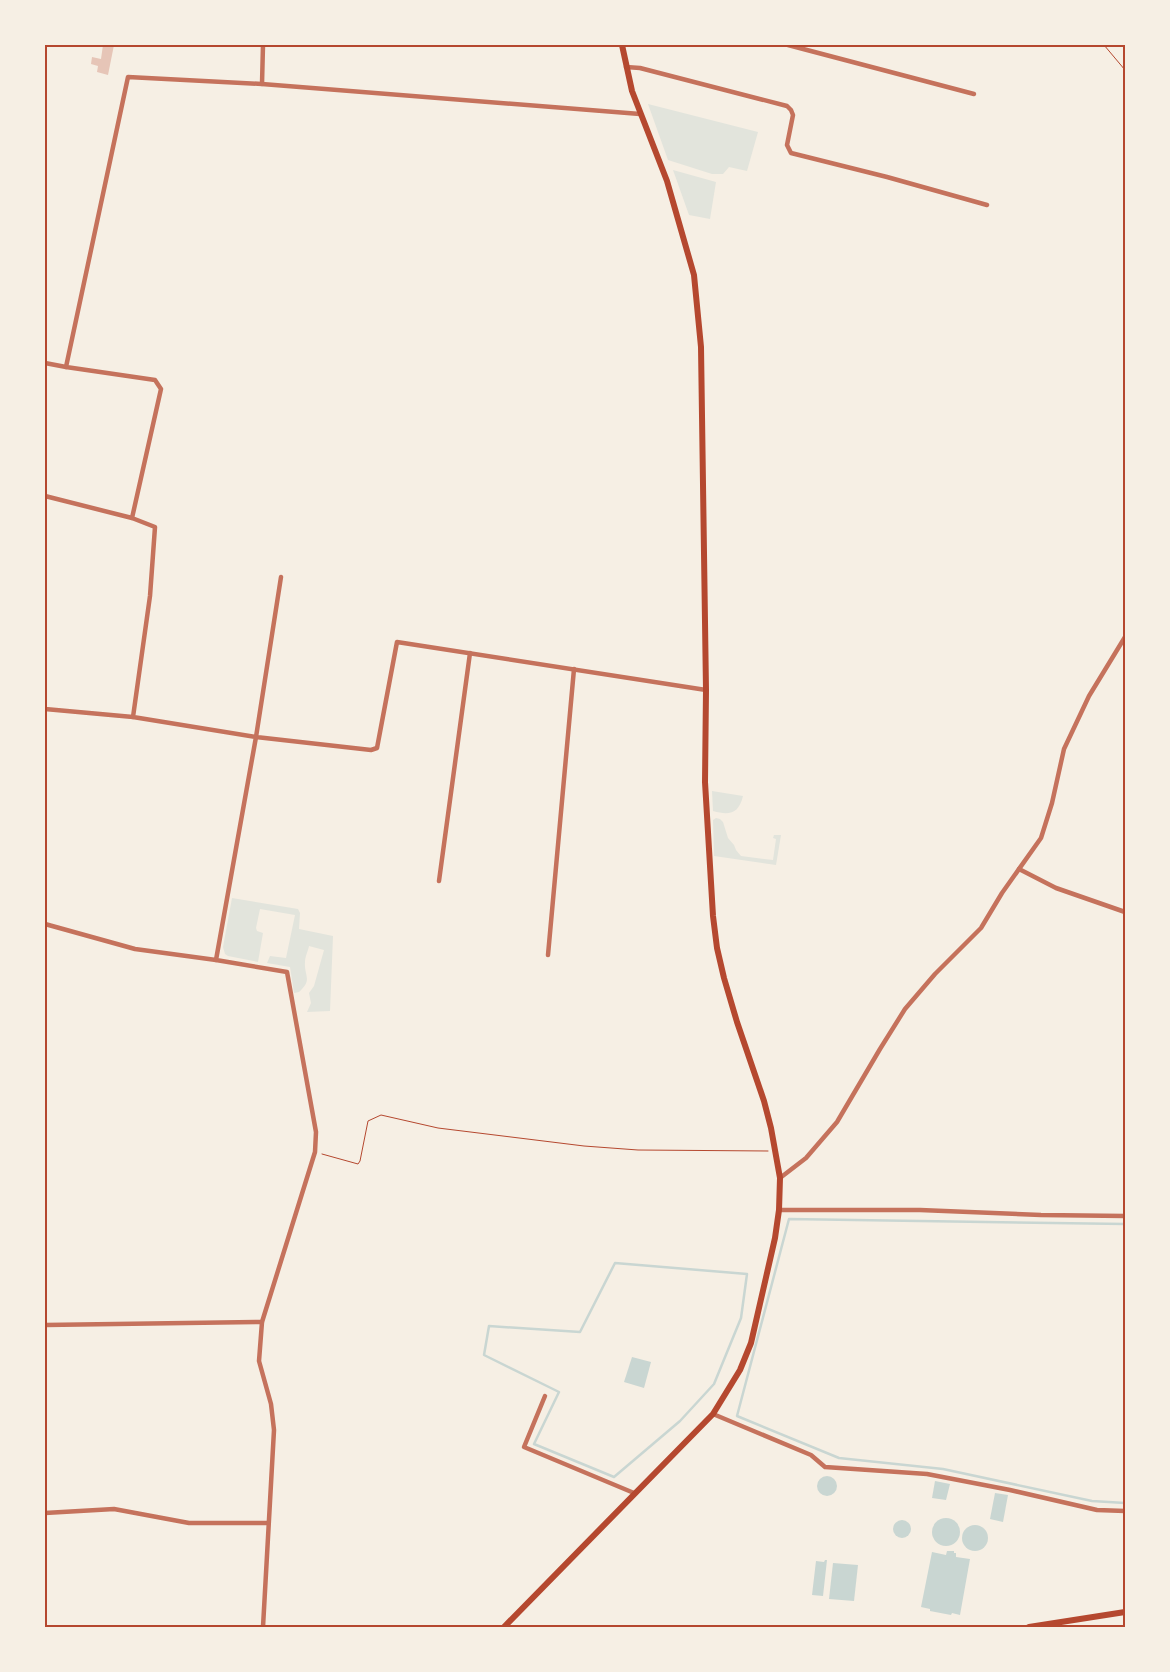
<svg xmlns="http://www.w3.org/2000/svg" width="1170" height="1672" font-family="'Playfair Display',serif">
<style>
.green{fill:#e2e4dc}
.water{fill:#c9d6d2}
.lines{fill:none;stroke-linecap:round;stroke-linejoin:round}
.stream{stroke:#c9d6d2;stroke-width:2.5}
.building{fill:#e6c5b7}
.path{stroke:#b5482f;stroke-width:1}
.minor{stroke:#c5725c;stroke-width:4.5}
.primary{stroke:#b5482f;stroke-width:6}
.neatline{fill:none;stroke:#b5482f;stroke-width:2}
</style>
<rect width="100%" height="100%" fill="#f6efe4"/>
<g class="green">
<polygon points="648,104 758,132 747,171 729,167 723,174 712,174 668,160"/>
<polygon points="673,170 716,182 710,219 689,215"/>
<path d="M712,791L743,796C739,813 730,816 713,811Z"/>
<polygon points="716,818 720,819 723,822 728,838 734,845 736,850 741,856 773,860 776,839 773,838 774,835 781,835 776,865 714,856 713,820"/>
<path d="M232,898L298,909L300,913L299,929L333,936L330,1011L307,1012L311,1003L309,993L314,986L324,950L309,946C308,951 305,957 305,962C304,977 313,979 299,992L294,993L290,967L267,963L270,956L286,958L295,915L260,909L256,928L257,931L263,933L258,962L228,956L225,954L223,947Z"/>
</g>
<g class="water">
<polygon points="632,1357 651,1362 644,1388 624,1382"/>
<circle cx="827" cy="1486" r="10"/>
<polygon points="935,1481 950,1484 946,1500 932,1498"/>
<polygon points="995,1493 1008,1495 1003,1522 990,1519"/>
<circle cx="946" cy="1532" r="14"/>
<circle cx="902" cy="1529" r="9"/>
<circle cx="975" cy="1538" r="13"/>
<polygon points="947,1551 954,1551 954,1553 956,1553 956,1557 970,1559 960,1615 952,1613 951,1615 930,1611 930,1609 921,1607 932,1552 946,1555"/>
<polygon points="825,1560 827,1560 823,1596 812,1595 816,1561 824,1562"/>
<polygon points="833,1563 858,1565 854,1601 829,1599"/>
</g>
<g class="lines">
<g class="stream">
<polyline points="1125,1224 789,1219 737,1416 839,1458 943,1469 1092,1501 1125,1503"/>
<polygon points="615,1263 747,1274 741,1318 714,1384 680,1421 614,1477 534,1444 559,1392 484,1355 489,1326 580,1332"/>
</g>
</g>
<polygon class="building" points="103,45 114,45 108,75 97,72 98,66 91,64 92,57 101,59"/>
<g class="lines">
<g class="path">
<polyline points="1104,45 1125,70"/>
<polyline points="322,1154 358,1164 360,1161 368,1121 381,1115 438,1128 584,1146 638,1150 768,1151"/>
</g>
<g class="minor">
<polyline points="788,45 974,94"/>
<polyline points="626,67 640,68 787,106 791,110 793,115 787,145 791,153 887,177 987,205"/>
<polyline points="262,84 263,45"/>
<polyline points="45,363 66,367"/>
<polyline points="45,496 132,518"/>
<polyline points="281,577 256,737 371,750 377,748 397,642 706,690"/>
<polyline points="45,709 133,717"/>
<polyline points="1019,869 1056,888 1125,912"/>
<polyline points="439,881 470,653"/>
<polyline points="45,924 135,949 216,960"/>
<polyline points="548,955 574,669"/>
<polyline points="780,1178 806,1158 837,1122 880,1049 905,1009 935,974 981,928 1002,893 1041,838 1052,803 1064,749 1089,696 1125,637"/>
<polyline points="779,1210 920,1210 1041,1215 1125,1216"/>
<polyline points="45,1325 262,1322"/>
<polyline points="545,1396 524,1447 634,1493"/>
<polyline points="713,1414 811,1455 825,1467 927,1474 1010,1490 1097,1510 1125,1511"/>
<polyline points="45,1513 114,1509 189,1523 268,1523"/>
<polyline points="263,1627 274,1430 271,1404 259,1361 262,1322 315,1152 316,1132 287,972 216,960 256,737 133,717 150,596 155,527 132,518 161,389 155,380 66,367 128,77 262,84 640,114"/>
</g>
<g class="primary">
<polyline points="504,1627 713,1414 740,1370 751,1343 775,1238 779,1210 780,1178 771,1128 764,1101 737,1022 724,978 717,948 713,916 705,782 706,690 701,347 694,275 667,181 632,91 622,45"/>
<polyline points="1029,1627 1125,1612"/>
</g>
</g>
<rect width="1170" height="1672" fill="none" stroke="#f6efe4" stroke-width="92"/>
<rect x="46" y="46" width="1078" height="1580" class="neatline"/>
</svg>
